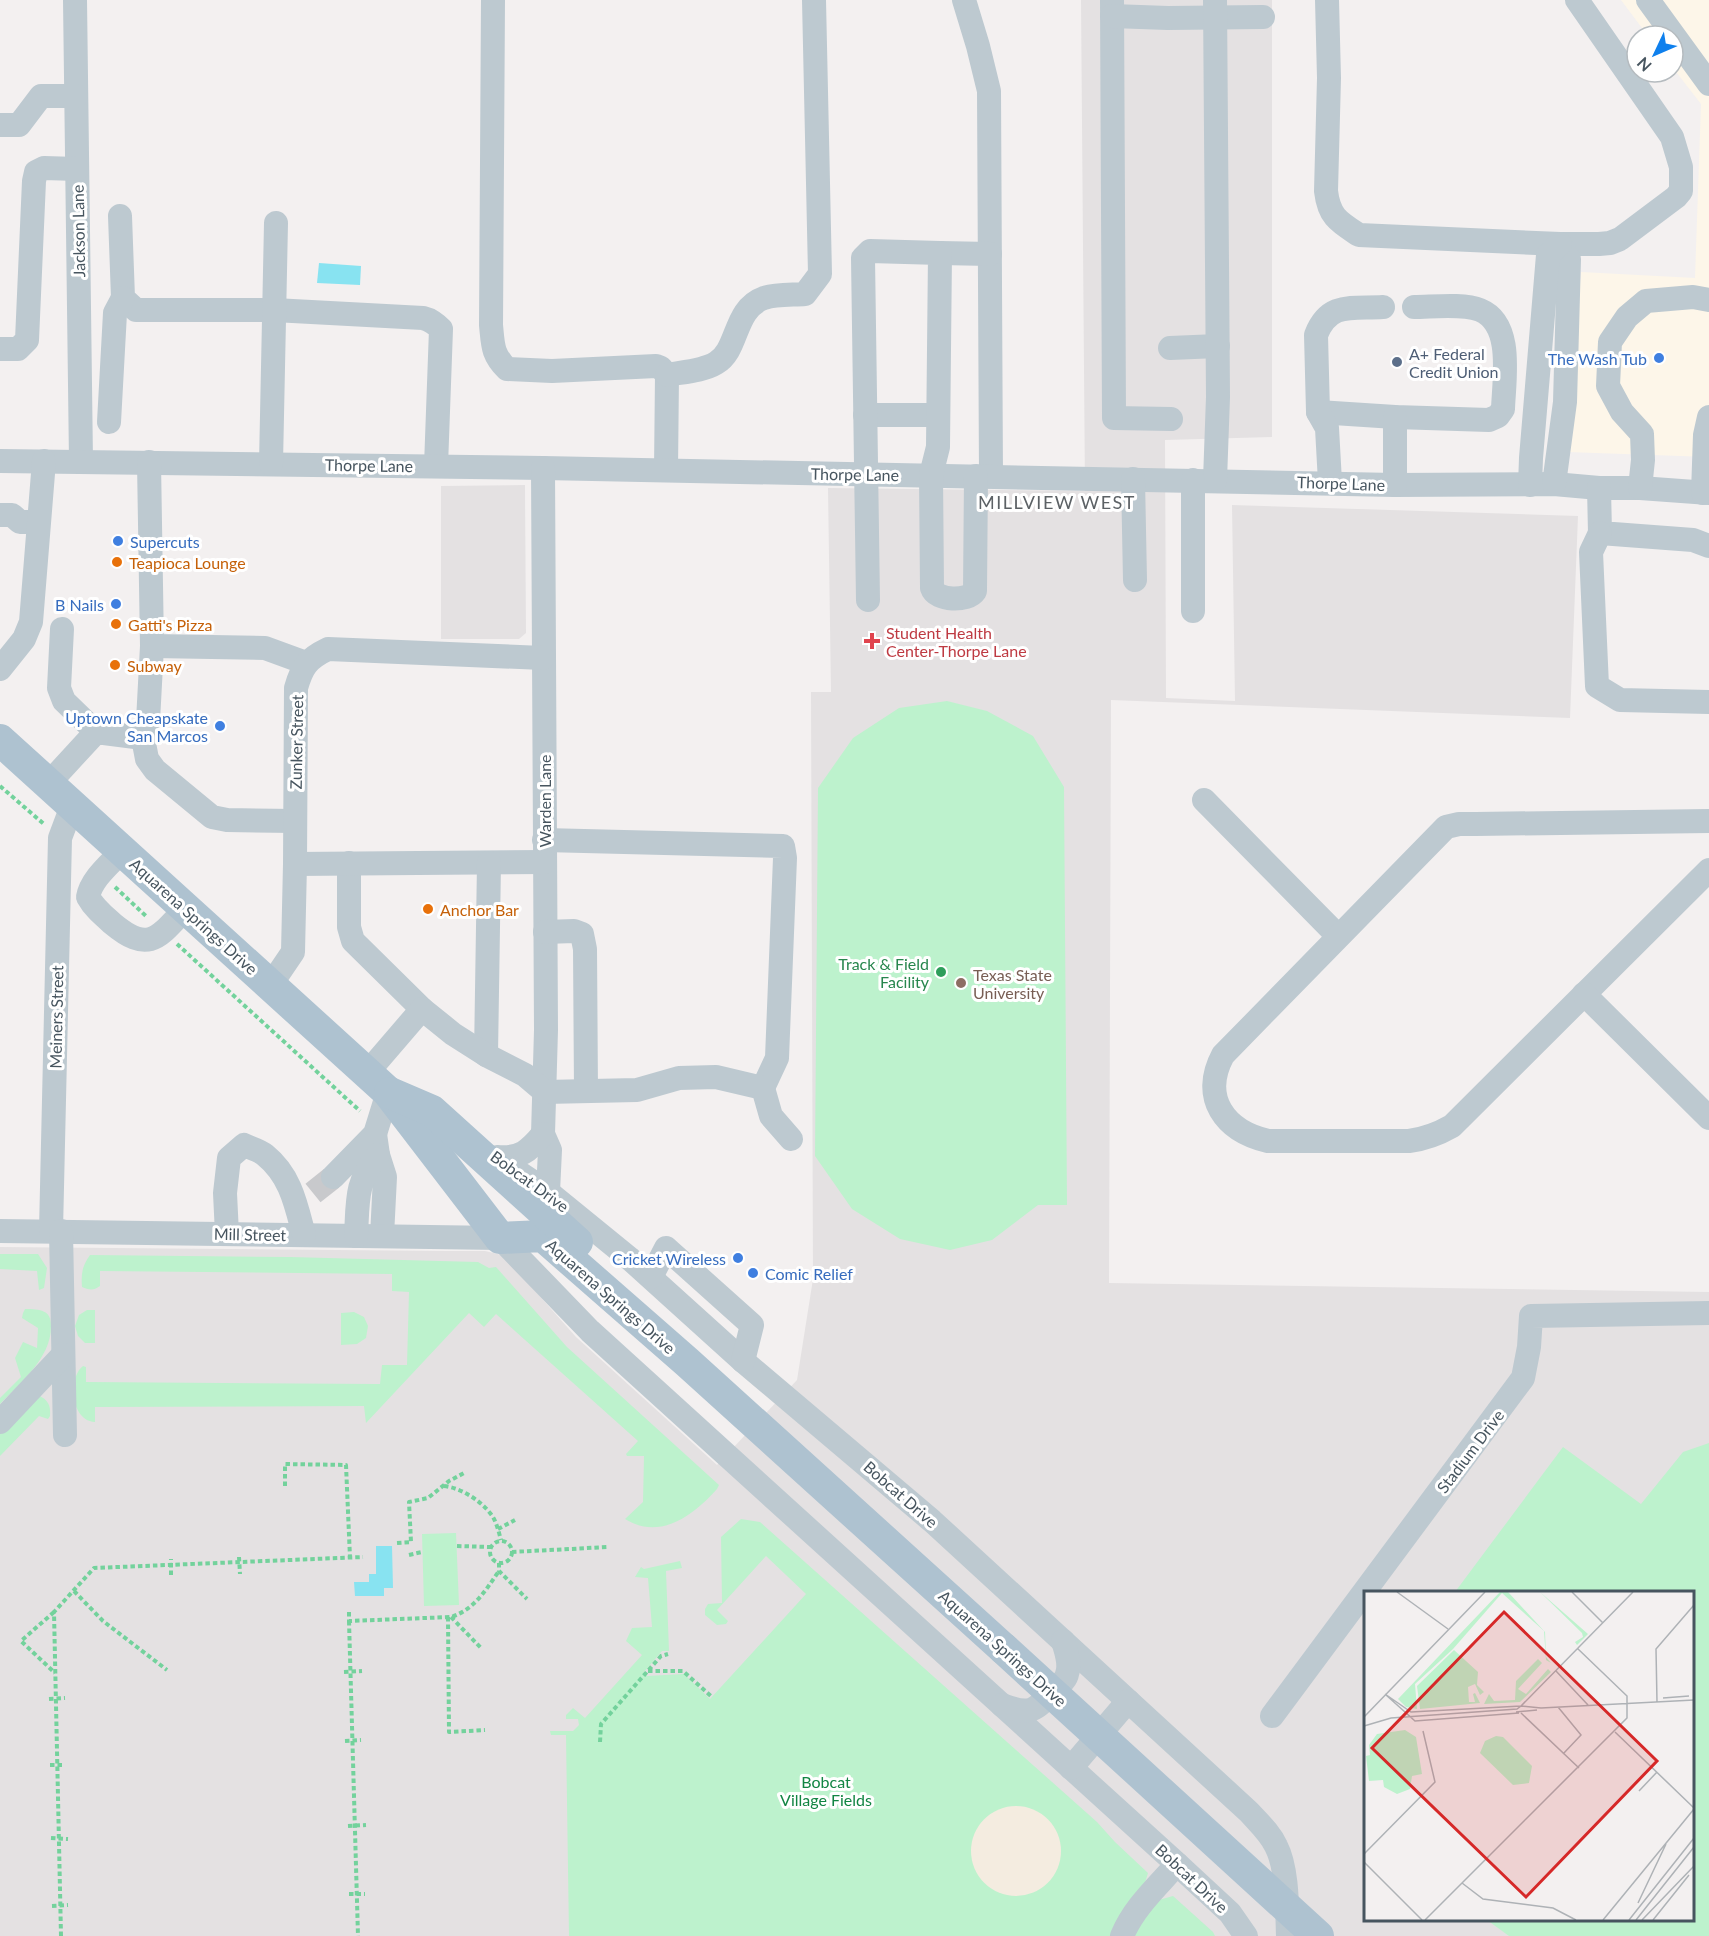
<svg xmlns="http://www.w3.org/2000/svg" width="1709" height="1936" font-family="Lato,sans-serif">
<style>
.commercial{fill:#fdf6e9}
.education{fill:#e4e1e2;fill-rule:evenodd}
.green{fill:#bdf2cd}
.sand{fill:#f4ece0}
.water{fill:#88e3f1}
.lines{fill:none;stroke-linecap:round;stroke-linejoin:round}
.minor-tunnel{stroke:#c8c9cc;stroke-width:24;stroke-dasharray:24 12;stroke-linecap:butt}
.path{stroke:#73d29c;stroke-width:4;stroke-dasharray:4.5 3;stroke-linecap:butt}
.minor{stroke:#bdc9d0;stroke-width:24}
.major{stroke:#aec2d0;stroke-width:32}
.major-bridge{stroke:#aec2d0;stroke-width:32}
.shop-dot{fill:#3f7fe0;stroke:#fff;stroke-width:2}
.service-dot{fill:#5c6f8a;stroke:#fff;stroke-width:2}
.food-dot{fill:#e8710a;stroke:#fff;stroke-width:2}
.health-dot{fill:#e0444e;stroke:#fff;stroke-width:2}
.leisure-dot{fill:#2e9e5b;stroke:#fff;stroke-width:2}
.education-dot{fill:#8d6e63;stroke:#fff;stroke-width:2}
.labels{text-anchor:middle;dominant-baseline:central;stroke-width:6;stroke-linejoin:round;paint-order:stroke}
.street-label{font-size:16px;fill:#47555f;stroke:#fff}
.service-label{font-size:16px;fill:#4e5e75;stroke:#fff;text-anchor:start}
.shop-label{font-size:16px;fill:#366cbe;stroke:#fff;text-anchor:end}
.food-label{font-size:16px;fill:#c56008;stroke:#fff;text-anchor:start}
.health-label{font-size:16px;fill:#be3a42;stroke:#fff;text-anchor:start}
.leisure-label{font-size:16px;fill:#27864d;stroke:#fff;text-anchor:end}
.education-label{font-size:16px;fill:#785e54;stroke:#fff;text-anchor:start}
.park-label{font-size:16px;fill:#128543;stroke:#fff}
.neighbourhood-label{font-size:18px;letter-spacing:1.5px;fill:#5c6165;stroke:#fff}
.inset-road{fill:none;stroke:#aeb2b6;stroke-width:1.5}
.view{fill:#d62828;fill-opacity:0.15;stroke:#d62828;stroke-width:3}
.inset-edge{fill:none;stroke:#47555f;stroke-width:3}
</style>
<rect width="100%" height="100%" fill="#f3f0f0"/>
<polygon class="commercial" points="1621,0 1709,0 1709,457 1567,452 1581,272 1695,278 1701,104 1673,68 1673,36 1648,36"/>
<g class="education">
<path d="M1081,0H1272V437L1165,440L1166,698L1235,701L1232,505L1578,516L1570,718L1111,700L1109,1283L1709,1292V1936H0V1247L447,1251H485L498,1254L505,1257L576,1337L717,1465L797,1380L813,1279L811,692H831L828,488L1085,491ZM1366,1592H1692V1920H1366Z"/>
<polygon points="525,485 526,633 519,639 441,639 441,486"/>
</g>
<g class="green">
<polygon points="947,701 987,711 1033,736 1064,787 1067,1205 1038,1205 992,1240 950,1250 900,1239 852,1209 815,1156 818,788 853,738 899,708"/>
<polygon points="0,1254 38,1254 47,1268 44,1288 39,1290 37,1271 0,1269"/>
<path d="M90,1255L290,1257L478,1262L489,1268L496,1267L567,1347L719,1485L717,1489C694,1515 660,1541 625,1519L643,1502L644,1456H627L626,1454L638,1441L496,1314L484,1327L469,1313L366,1423L364,1406L95,1407V1422C70,1421 68,1377 83,1366L86,1367V1382L380,1384L382,1365H407L409,1292L392,1291V1274L100,1271V1286C93,1291 89,1290 82,1287C81,1274 82,1266 90,1255Z"/>
<path d="M25,1309C40,1309 52,1310 51,1327C51,1358 20,1383 0,1404V1398L21,1377L15,1358L23,1342L37,1348L38,1328L22,1318L23,1313Z"/>
<polygon points="87,1310 95,1310 95,1343 85,1343 78,1336 75,1326 79,1315"/>
<polygon points="354,1312 364,1317 368,1326 366,1338 357,1344 341,1345 341,1313"/>
<path d="M38,1395C48,1400 51,1405 50,1416L48,1419L39,1416L0,1456V1433Z"/>
<polygon points="1709,1443 1709,1936 1509,1936 1487,1920 1692,1920 1692,1592 1455,1592 1563,1447 1641,1504 1683,1452"/>
<polygon points="741,1519 760,1522 1097,1822 1115,1842 1148,1873 1144,1886 1111,1936 569,1936 566,1735 551,1735 550,1731 573,1731 579,1725 578,1719 566,1719 566,1715 573,1708 585,1718 642,1655 626,1641 632,1628 652,1627 648,1578 635,1577 641,1567 644,1569 680,1561 682,1568 666,1571 669,1651 662,1651 644,1672 647,1676 684,1674 710,1699 806,1594 766,1556 717,1610 728,1621 726,1624 717,1625 705,1615 705,1609 708,1604 722,1603 721,1537"/>
<polygon points="456,1533 459,1605 424,1606 422,1534"/>
<polygon points="1173,1896 1213,1932 1215,1936 1133,1936 1138,1925 1159,1900"/>
</g>
<circle class="sand" cx="1016" cy="1851" r="45"/>
<g class="water">
<polygon points="319,263 361,266 360,285 317,283"/>
<polygon points="376,1546 392,1546 393,1588 384,1588 384,1596 355,1596 354,1582 369,1582 369,1574 376,1574"/>
</g>
<g class="lines">
<polyline class="minor-tunnel" points="313,1193 333,1177"/>
<g class="path">
<polyline points="0,786 45,825"/>
<polyline points="115,887 147,917"/>
<polyline points="177,944 360,1111"/>
<polyline points="285,1486 285,1464 346,1465 350,1558"/>
<path d="M444,1486C462,1488 483,1502 493,1517C497,1524 499,1533 501,1540"/>
<polyline points="498,1529 515,1520"/>
<circle cx="501" cy="1552" r="11"/>
<polyline points="397,1543 411,1542 409,1502 428,1498 449,1481 464,1473"/>
<polyline points="457,1546 491,1547"/>
<polyline points="512,1552 608,1547"/>
<polyline points="409,1555 422,1552"/>
<polyline points="239,1557 240,1574"/>
<polyline points="499,1563 499,1571 527,1599"/>
<polyline points="171,1575 171,1559"/>
<polyline points="74,1591 103,1621 167,1670"/>
<polyline points="54,1612 21,1641 55,1673"/>
<path d="M349,1612V1621L451,1617C475,1609 485,1591 499,1571"/>
<polyline points="448,1617 449,1732 485,1730"/>
<polyline points="451,1617 481,1648"/>
<polyline points="349,1621 358,1936"/>
<polyline points="648,1671 683,1671 711,1696"/>
<polyline points="344,1672 362,1671"/>
<polyline points="49,1699 65,1698"/>
<polyline points="345,1741 361,1740"/>
<polyline points="600,1742 601,1724 661,1656 668,1654"/>
<polyline points="50,1765 65,1765"/>
<polyline points="348,1826 366,1825"/>
<polyline points="51,1838 68,1839"/>
<polyline points="349,1894 365,1894"/>
<polyline points="52,1906 68,1905"/>
<polyline points="61,1936 54,1612 94,1568 363,1557"/>
</g>
<g class="minor">
<polyline points="75,0 81,461"/>
<path d="M493,0L491,325C493,345 492,354 507,369L552,371L656,366L661,368L667,375L666,470"/>
<polyline points="964,0 978,46 989,91 991,476"/>
<polyline points="1112,0 1114,418 1171,419"/>
<path d="M1327,0L1329,78L1326,191C1329,217 1339,222 1359,235L1560,244H1599L1610,243L1620,239L1676,197L1681,191V167L1672,137L1577,0"/>
<polyline points="1648,0 1709,84"/>
<polyline points="1112,16 1168,18 1263,17"/>
<polyline points="0,125 19,125 41,96 76,96"/>
<path d="M120,216L123,298L136,310H274L423,318C431,320 435,323 441,329L436,466"/>
<polyline points="940,253 990,254"/>
<polyline points="1170,348 1218,346"/>
<polyline points="0,349 18,349 27,340 34,181 36,172 44,168 77,169"/>
<path d="M667,375C682,372 703,371 716,363C739,350 733,309 764,298C774,294 793,295 805,294L820,274L814,0"/>
<path d="M1318,412L1395,417L1489,420L1498,416L1503,409C1504,379 1514,324 1480,310C1463,303 1432,307 1414,307"/>
<polyline points="865,415 938,415"/>
<polyline points="109,422 115,313 123,298"/>
<polyline points="0,461 543,468 1395,485 1554,484 1599,488 1640,488 1709,493"/>
<polyline points="149,462 152,646 148,721 143,738 147,759 155,770 212,817 227,820 295,821"/>
<polyline points="271,464 276,223"/>
<polyline points="543,468 546,1030 543,1134 550,1150 548,1192"/>
<polyline points="1133,479 1135,580"/>
<polyline points="1215,480 1218,397 1215,0"/>
<path d="M1330,482L1327,428L1318,412L1316,335C1329,301 1353,309 1383,307"/>
<polyline points="1554,484 1565,402 1569,259 1560,244"/>
<polyline points="1395,485 1395,417"/>
<polyline points="1530,485 1531,458 1548,255 1560,244"/>
<polyline points="1599,488 1600,533 1693,540 1709,546"/>
<polyline points="1640,488 1643,460 1642,434 1622,412 1608,386 1610,342 1627,317 1646,301 1693,297 1709,300"/>
<polyline points="1703,493 1705,435 1709,417"/>
<polyline points="0,515 12,515 20,522 38,522"/>
<polyline points="1600,533 1591,552 1597,686 1620,700 1709,702"/>
<path d="M868,600L863,258L870,251L940,253L938,447L931,475L932,588C936,601 968,602 975,591L976,476"/>
<polyline points="1193,611 1193,480"/>
<polyline points="62,629 59,688 64,701 96,732"/>
<polyline points="152,646 265,648 306,663"/>
<polyline points="0,669 24,639 31,622 44,461"/>
<polyline points="49,783 96,732 143,738"/>
<polyline points="1204,800 1338,936"/>
<path d="M1709,821L1476,824H1459L1446,827L1223,1055C1200,1098 1225,1131 1268,1141H1409C1425,1139 1438,1134 1452,1126L1709,870"/>
<polyline points="544,840 783,846 785,858 777,1058 763,1088"/>
<path d="M122,851C110,864 91,879 88,897C94,908 104,916 113,924C149,954 159,937 185,909"/>
<polyline points="349,863 349,927 353,941 422,1009"/>
<polyline points="295,864 545,862"/>
<polyline points="545,932 574,931 582,934 585,949 586,1091"/>
<path d="M270,986L293,952L295,864L296,688C302,667 307,659 328,649L543,658"/>
<polyline points="1584,994 1709,1118"/>
<polyline points="486,1055 489,863"/>
<polyline points="367,1073 422,1009 453,1034 486,1055 525,1075 545,1092 637,1090 679,1078 716,1077 763,1088 771,1116 791,1139"/>
<polyline points="375,1134 378,1155 385,1177 382,1236"/>
<path d="M497,1157C520,1159 529,1151 543,1134"/>
<path d="M512,1168L548,1192L629,1258L743,1361L932,1521L1249,1812C1259,1823 1270,1833 1276,1846C1288,1869 1287,1910 1288,1936"/>
<polyline points="333,1177 375,1134 388,1092"/>
<polyline points="0,1231 500,1238 590,1331 1177,1864 1230,1913 1246,1936"/>
<polyline points="51,1231 60,838 72,806"/>
<polyline points="61,1231 65,1435"/>
<path d="M227,1234L225,1193L229,1158L244,1145C250,1148 259,1150 265,1155C291,1176 296,1205 304,1235"/>
<path d="M356,1236C358,1202 355,1182 378,1155"/>
<polyline points="651,1277 666,1248 752,1325 743,1361"/>
<polyline points="0,1422 63,1355"/>
<path d="M1002,1705C1031,1716 1035,1711 1055,1689C1059,1685 1066,1680 1067,1674C1071,1663 1066,1652 1063,1641"/>
<polyline points="1272,1716 1523,1378 1529,1347 1531,1316 1709,1313"/>
<polyline points="1071,1768 1128,1701"/>
<path d="M1122,1936C1134,1907 1157,1887 1177,1864"/>
</g>
<g class="major">
<polyline points="0,740 388,1092 500,1238 543,1236 687,1362 1004,1649"/>
<polyline points="390,1093 432,1111 577,1242"/>
</g>
<polyline class="major-bridge" points="1004,1649 1318,1936"/>
</g>
<g class="shop-dot">
<circle cx="1659" cy="358" r="6"/>
<circle cx="118" cy="541" r="6"/>
<circle cx="116" cy="604" r="6"/>
<circle cx="220" cy="726" r="6"/>
<circle cx="738" cy="1258" r="6"/>
<circle cx="753" cy="1273" r="6"/>
</g>
<circle class="service-dot" cx="1397" cy="362" r="6"/>
<g class="food-dot">
<circle cx="117" cy="562" r="6"/>
<circle cx="116" cy="624" r="6"/>
<circle cx="115" cy="665" r="6"/>
<circle cx="428" cy="909" r="6"/>
</g>
<path class="health-dot" d="M869 632h6v6h6v6h-6v6h-6v-6h-6v-6h6z"/>
<circle class="leisure-dot" cx="941" cy="972" r="6"/>
<circle class="education-dot" cx="961" cy="983" r="6"/>
<g class="labels">
<g class="street-label">
<text transform="translate(78 231) rotate(-91)">Jackson Lane</text>
<text transform="translate(369 465) rotate(1)">Thorpe Lane</text>
<text transform="translate(855 474) rotate(1)">Thorpe Lane</text>
<text transform="translate(1341 483) rotate(2)">Thorpe Lane</text>
<text transform="translate(296 742) rotate(-89)">Zunker Street</text>
<text transform="translate(544 801) rotate(-90)">Warden Lane</text>
<text transform="translate(194 916) rotate(42)">Aquarena Springs Drive</text>
<text transform="translate(56 1017) rotate(-89)">Meiners Street</text>
<text transform="translate(530 1181) rotate(36)">Bobcat Drive</text>
<text transform="translate(250 1234) rotate(1)">Mill Street</text>
<text transform="translate(611 1296) rotate(41)">Aquarena Springs Drive</text>
<text transform="translate(1470 1451) rotate(-53)">Stadium Drive</text>
<text transform="translate(901 1494) rotate(41)">Bobcat Drive</text>
<text transform="translate(1003 1648) rotate(42)">Aquarena Springs Drive</text>
<text transform="translate(1192 1878) rotate(43)">Bobcat Drive</text>
</g>
<g class="service-label">
<text x="1409" y="353">A+ Federal<tspan x="1409" dy="18">Credit Union</tspan></text>
</g>
<g class="shop-label">
<text x="1647" y="358">The Wash Tub</text>
<text x="130" y="541" text-anchor="start">Supercuts</text>
<text x="104" y="604">B Nails</text>
<text x="208" y="717">Uptown Cheapskate<tspan x="208" dy="18">San Marcos</tspan></text>
<text x="726" y="1258">Cricket Wireless</text>
<text x="765" y="1273" text-anchor="start">Comic Relief</text>
</g>
<g class="food-label">
<text x="129" y="562">Teapioca Lounge</text>
<text x="128" y="624">Gatti's Pizza</text>
<text x="127" y="665">Subway</text>
<text x="440" y="909">Anchor Bar</text>
</g>
<g class="health-label">
<text x="886" y="632">Student Health<tspan x="886" dy="18">Center-Thorpe Lane</tspan></text>
</g>
<g class="leisure-label">
<text x="929" y="963">Track &amp; Field<tspan x="929" dy="18">Facility</tspan></text>
</g>
<g class="education-label">
<text x="973" y="974">Texas State<tspan x="973" dy="18">University</tspan></text>
</g>
<g class="park-label">
<text x="826" y="1781">Bobcat<tspan x="826" dy="18">Village Fields</tspan></text>
</g>
<g class="neighbourhood-label">
<text x="1057" y="502">MILLVIEW WEST</text>
</g>
</g>
<g transform="translate(1364 1591)">
<rect width="330" height="330" fill="#f3f0f0"/>
<path d="M136,1H144L181,41L182,66L187,72L182,69L180,40L138,2L89,58L51,93L53,118L42,116L34,108ZM176,1L224,43L213,54L211,51L219,46L218,42ZM90,59L114,81L113,94L120,101L116,104L111,93L104,96L105,111H111L109,103L111,102L116,112L56,118L53,95ZM174,68L178,72L154,98L162,103L184,78L187,81L156,111L120,113L125,103L130,110L151,109L152,90ZM41,139L52,146L58,183L48,185L46,198L33,203L20,196L19,189L5,190L2,165L6,164L5,154L13,143ZM132,145L139,146L168,175L165,192L149,194L116,162L121,150Z" fill="#bdf2cd"/>
<path class="inset-road" d="M33,1L84,38M208,1L239,32M192,80L224,114M21,103L47,121L157,115L269,1M22,104L51,130L155,122M299,107L325,105M293,111L292,58L330,14M194,116L217,144L199,163M152,121L173,119M157,122L215,177M0,126L121,1M0,135L27,127L153,118L157,115L177,117L330,109M251,141L330,217M275,200L293,181M0,263L71,191L59,140M0,271L58,329M98,292L119,308L189,317L212,329M274,312L302,253M61,329L263,127V105L213,57M239,329L330,218M265,329L330,247M272,329L330,256M278,329L330,275M289,329L325,284"/>
<path class="view" d="M140,21L293,170L162,306L8,157Z"/>
<rect width="330" height="330" class="inset-edge"/>
</g>
<g transform="translate(1655 54) rotate(226)"><circle r="28" fill="#ffffff" stroke="#b5bbbf" stroke-width="1.5"/>
<path d="M0-4.5L10 22L0 15L-10 22Z" fill="#0f80ed"/>
<text y="-9" font-size="16" font-weight="bold" text-anchor="middle" fill="#47555f">N</text>
</g>
</svg>
